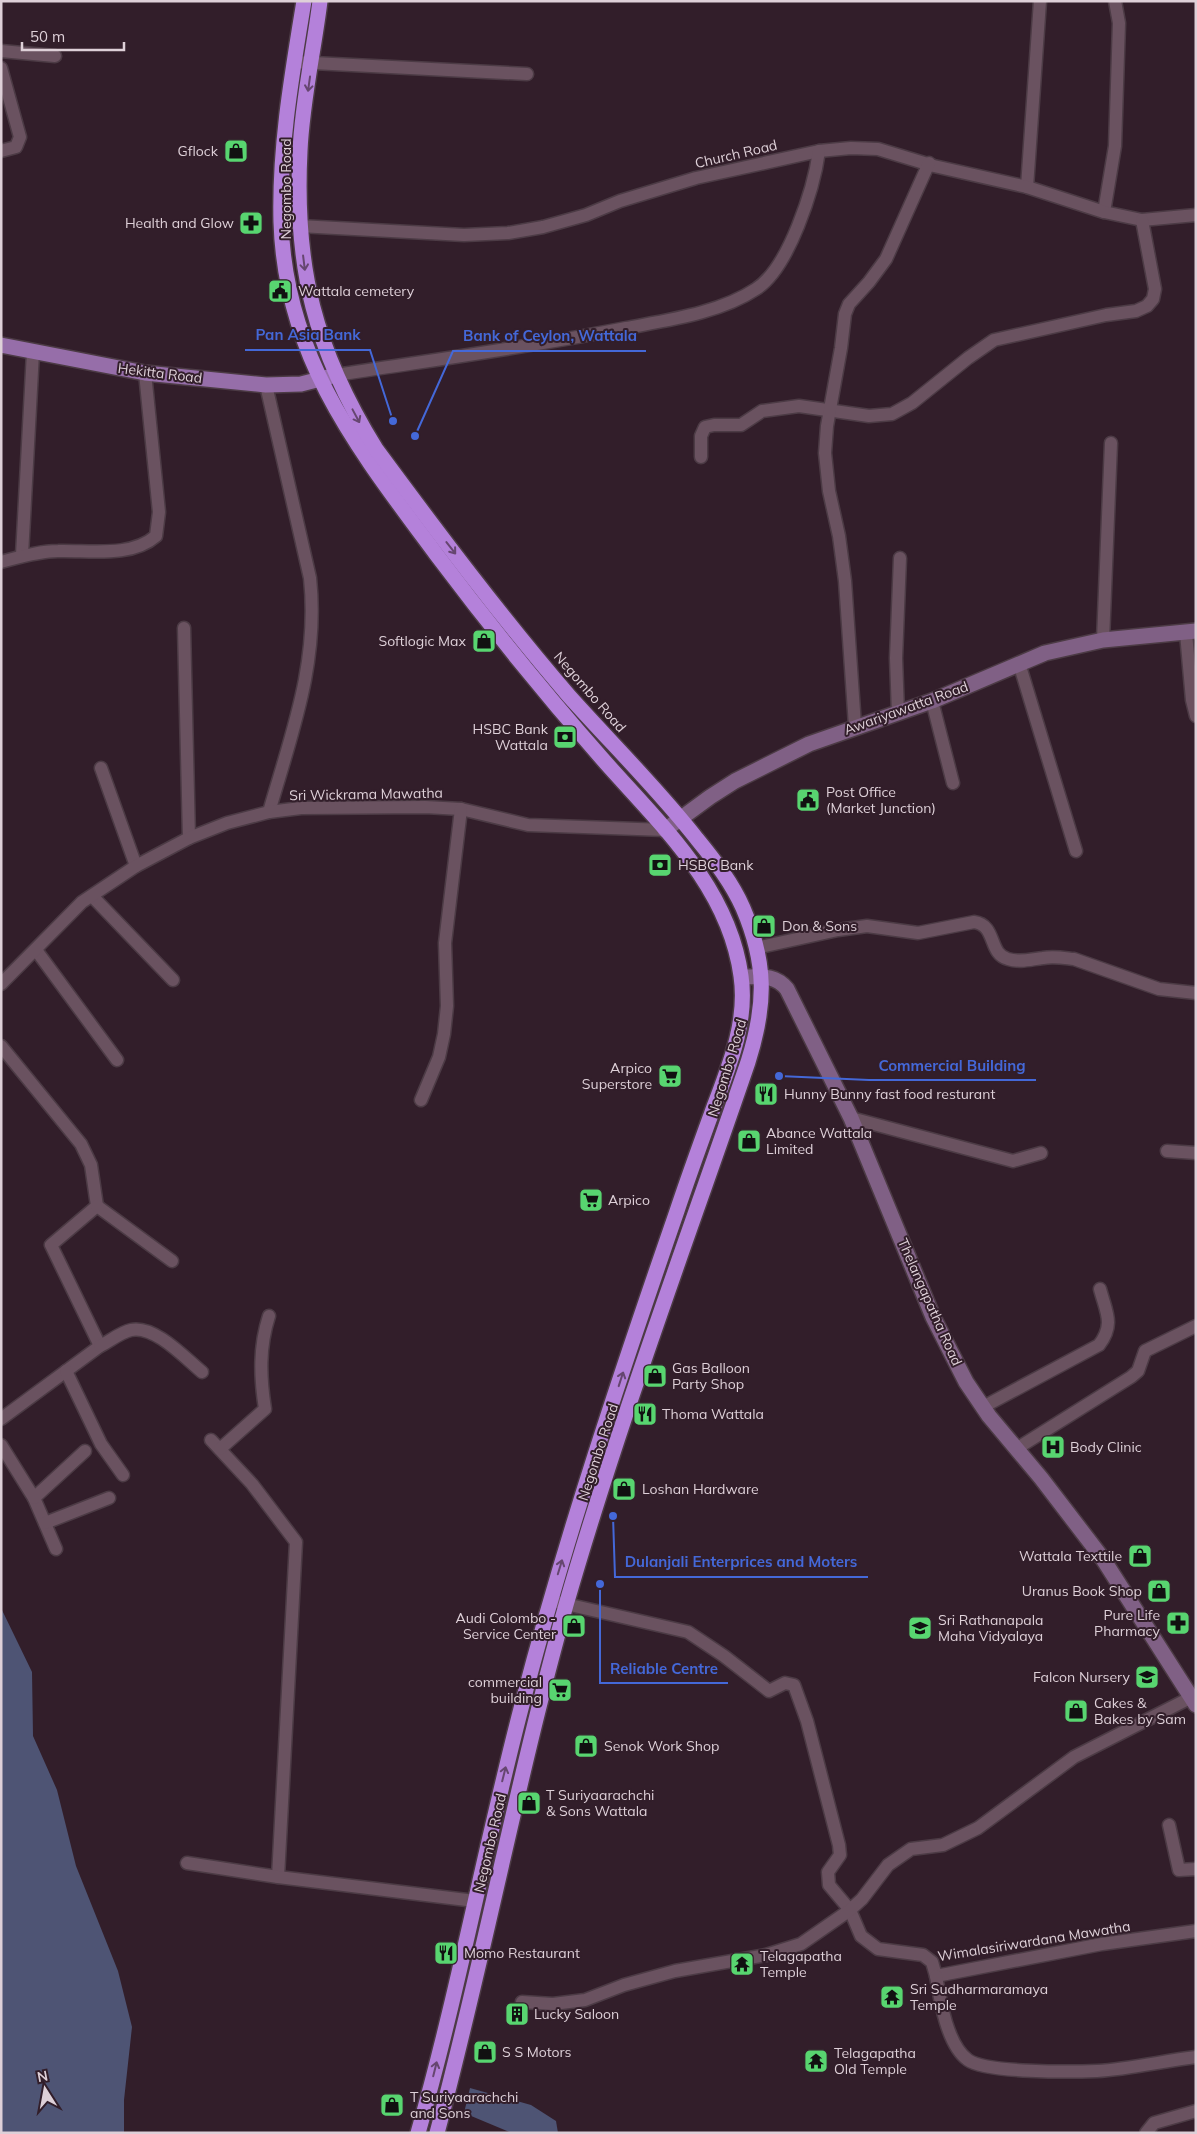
<svg xmlns="http://www.w3.org/2000/svg" width="1197" height="2134" font-family="Mulish,sans-serif">
<style>
.water{fill:#4e5474}
.lines{fill:none;stroke-linecap:round;stroke-linejoin:round}
.street-casing{stroke:#4c3b45;stroke-width:15}
.secondary-casing{stroke:#4c3b45;stroke-width:18}
.primary-casing{stroke:#4c3b45;stroke-width:18}
.highway-casing{stroke:#4c3b45;stroke-width:18}
.street{stroke:#6a5260;stroke-width:12}
.secondary{stroke:#806085;stroke-width:15}
.primary{stroke:#966ea9;stroke-width:15}
.highway{stroke:#b481da;stroke-width:15}
.oneway{stroke:#664670}
.labels{text-anchor:middle;dominant-baseline:central;stroke-width:4;stroke-linejoin:round;paint-order:stroke}
.poi-label{font-size:14px;fill:#ded0d8;stroke:#321e2a;text-anchor:start}
.street-label{font-size:14px;fill:#ded0d8;stroke:#321e2a}
.leader{fill:none;stroke:#4468d8;stroke-width:2}
.callout-dot{fill:#4468d8;stroke:#321e2a;stroke-width:2}
.callout-label{font-size:15px;text-anchor:middle;font-weight:bold;fill:#4468d8;stroke:#321e2a;stroke-width:4;stroke-linejoin:round;paint-order:stroke}
</style>
<rect width="100%" height="100%" fill="#321e2a"/>
<g class="water">
<polygon points="1,1608 32,1672 33,1736 57,1790 76,1866 118,1971 132,2027 124,2100 124,2133 1,2133"/>
<polygon points="470,2088 531,2105 556,2121 558,2133 512,2133 464,2113"/>
</g>
<g class="lines">
<g class="street-casing">
<g id="street">
<polyline points="1,51 55,56"/>
<polyline points="294,62 527,74"/>
<polyline points="1,68 20,137 16,147 1,151"/>
<polyline points="1027,187 1040,1"/>
<polyline points="1104,212 1115,146 1119,23 1115,1"/>
<polyline points="281,225 464,235 508,233 543,227 586,215 620,201 696,178 819,151 851,148 878,149 934,166 1027,187 1104,212 1142,220 1196,215"/>
<path d="M336,375C433,360 530,347 626,328C668,320 720,313 756,289C789,268 814,188 819,151"/>
<path d="M266,385L310,578C319,662 292,732 269,812"/>
<polyline points="701,457 701,436 705,427 714,425 741,425 762,411 799,406 869,416 892,414 912,403 968,358 994,340 1106,315 1136,311 1147,306 1153,299 1155,289 1142,220"/>
<polyline points="22,555 33,352"/>
<path d="M1,562C20,557 39,551 58,551C89,550 131,558 156,536L159,512L145,373"/>
<polyline points="184,628 189,838"/>
<polyline points="1186,633 1192,700 1196,716"/>
<polyline points="1103,640 1111,443"/>
<polyline points="1019,663 1076,851"/>
<polyline points="932,701 953,783"/>
<polyline points="898,713 896,658 900,558"/>
<polyline points="855,726 845,581 839,536 829,491 825,453 827,426 841,348 845,314 849,304 869,282 886,259 929,163"/>
<polyline points="101,768 136,866"/>
<polyline points="92,896 173,980"/>
<path d="M756,948L838,930L867,926L918,933L974,922C997,925 988,954 1008,959C1020,963 1032,959 1043,958C1054,956 1064,958 1074,959L1159,989L1196,993"/>
<polyline points="36,950 117,1060"/>
<polyline points="1,984 82,902 136,866 189,838 227,823 269,812 301,808 425,807 461,809 528,825 665,830"/>
<polyline points="1,1046 81,1144 91,1165 97,1206 51,1245 100,1346 1,1419"/>
<polyline points="421,1100 439,1057 444,1034 447,1006 445,943 461,809"/>
<polyline points="851,1118 1013,1161 1041,1153"/>
<polyline points="1167,1151 1196,1153"/>
<polyline points="97,1206 172,1261"/>
<path d="M100,1346C110,1341 121,1332 131,1330C155,1325 185,1358 202,1372"/>
<polyline points="66,1371 101,1444 123,1475"/>
<path d="M983,1407L1099,1345C1115,1324 1106,1312 1100,1289"/>
<polyline points="211,1440 252,1484 296,1542 278,1877"/>
<polyline points="1,1445 34,1498 56,1549"/>
<path d="M220,1449L265,1409C260,1377 259,1347 269,1316"/>
<polyline points="1016,1449 1131,1377 1138,1371 1145,1351 1196,1326"/>
<polyline points="34,1498 85,1451"/>
<polyline points="45,1523 109,1498"/>
<polyline points="557,1602 688,1632 724,1656 769,1691 785,1683 794,1685 807,1721 839,1845 840,1855 828,1872 829,1885 850,1910 861,1936 878,1949 923,1955 932,1962 936,1976 1102,1944 1196,1931"/>
<polyline points="1169,1825 1179,1870 1196,1869"/>
<polyline points="187,1863 278,1877 475,1901"/>
<path d="M936,1976C940,2000 947,2045 968,2060C986,2073 1072,2072 1097,2071C1130,2069 1163,2061 1196,2057"/>
<polyline points="522,2002 553,2004 585,2000 624,1985 675,1971 766,1955 801,1944 850,1910 862,1899 888,1865 911,1849 943,1845 978,1828 1074,1757 1190,1698"/>
<polyline points="1146,2133 1154,2123 1196,2111"/>
</g>
</g>
<g class="secondary-casing">
<g id="secondary">
<polyline points="665,830 710,797 735,781 809,744 932,701 1045,653 1103,640 1196,631"/>
<path d="M742,977C760,977 775,974 787,989L851,1118L933,1317L966,1382L989,1416L1041,1478L1103,1559L1196,1705"/>
</g>
</g>
<g class="primary-casing">
<polyline id="primary" points="1,345 145,373 266,385 301,384 336,375"/>
</g>
<g class="highway-casing">
<g id="highway">
<path d="M304,1C292,74 279,148 281,222C285,358 359,450 436,554C490,626 546,695 606,763C662,826 729,888 741,976C748,1023 728,1069 712,1112C700,1145 688,1178 677,1211C621,1373 566,1536 523,1701C485,1845 459,1990 418,2133"/>
<path d="M320,1C314,50 302,102 300,151C294,268 315,350 376,449C438,533 501,617 569,696C612,744 658,789 697,839C715,861 732,883 743,908C767,964 766,1005 748,1062C686,1243 619,1421 566,1605C517,1779 484,1958 437,2133"/>
</g>
</g>
<use href="#street" class="street"/>
<use href="#secondary" class="secondary"/>
<use href="#primary" class="primary"/>
<use href="#highway" class="highway"/>
</g>
<defs><path id="oneway-shaft" d="M-6 0H5M1.5-3L5.5 0L1.5 3" fill="none" stroke-width="1.6" stroke-linecap="round" stroke-linejoin="round" transform="scale(1.25)"/></defs>
<g class="oneway">
<use href="#oneway-shaft" transform="translate(309 84) rotate(98)"/>
<use href="#oneway-shaft" transform="translate(304 263) rotate(83)"/>
<use href="#oneway-shaft" transform="translate(356 416) rotate(62)"/>
<use href="#oneway-shaft" transform="translate(451 548) rotate(52)"/>
<use href="#oneway-shaft" transform="translate(621 1379) rotate(-72)"/>
<use href="#oneway-shaft" transform="translate(560 1567) rotate(-73)"/>
<use href="#oneway-shaft" transform="translate(504 1774) rotate(-76)"/>
<use href="#oneway-shaft" transform="translate(435 2069) rotate(-76)"/>
</g>
<defs>
<g id="shop-square" transform="scale(1.25)"><rect x="-9" y="-9" width="18" height="18" rx="4" fill="#58d570" stroke="#321e2a"/><path d="M-5-2.5h2.3a2.7 3.5 0 0 1 5.4 0H5L5.5 6h-11ZM-1.5-2.5h3a1.5 2.3 0 0 0-3 0Z" fill="#111"/></g>
<g id="pharmacy-square" transform="scale(1.25)"><rect x="-9" y="-9" width="18" height="18" rx="4" fill="#58d570" stroke="#321e2a"/><path d="M-2-6h4v4h4v4h-4v4h-4v-4h-4v-4h4Z" fill="#111"/></g>
<g id="civic-square" transform="scale(1.25)"><rect x="-9" y="-9" width="18" height="18" rx="4" fill="#58d570" stroke="#321e2a"/><path d="M-.6-6.5H3V-4.5H.6V-3L4-1V1h2V6H-6V1h2V-1L-.6-3ZM-1.2 2.5V6h2.4V2.5Z" fill="#111"/></g>
<g id="bank-square" transform="scale(1.25)"><rect x="-9" y="-9" width="18" height="18" rx="4" fill="#58d570" stroke="#321e2a"/><path d="M-6-4H6V4H-6ZM0-2.3a2.3 2.3 0 1 0 0 4.6a2.3 2.3 0 1 0 0-4.6Z" fill="#111"/></g>
<g id="supermarket-square" transform="scale(1.25)"><rect x="-9" y="-9" width="18" height="18" rx="4" fill="#58d570" stroke="#321e2a"/><path d="M-6-5.5h2.5l.6 2H6L4.5 2H-2.5L-4.4-4H-6ZM-1.5 3.2a1.3 1.3 0 1 0 .1 0ZM3 3.2a1.3 1.3 0 1 0 .1 0Z" fill="#111"/></g>
<g id="restaurant-square" transform="scale(1.25)"><rect x="-9" y="-9" width="18" height="18" rx="4" fill="#58d570" stroke="#321e2a"/><path d="M-5-6h1v4h1v-4h1v4h1v-4h1v5L-1.5 .5V6h-2V.5L-5-1ZM5-6V6H3V1.5H1.5Q1.5-4 5-6Z" fill="#111"/></g>
<g id="hospital-square" transform="scale(1.25)"><rect x="-9" y="-9" width="18" height="18" rx="4" fill="#58d570" stroke="#321e2a"/><path d="M-5-5h3v3.5h4V-5h3V5h-3V1.5h-4V5h-3Z" fill="#111"/></g>
<g id="school-square" transform="scale(1.25)"><rect x="-9" y="-9" width="18" height="18" rx="4" fill="#58d570" stroke="#321e2a"/><path d="M0-5L7-2L0 1L-7-2ZM-4 1L0 2.5L4 1V4Q0 6-4 4Z" fill="#111"/></g>
<g id="temple-square" transform="scale(1.25)"><rect x="-9" y="-9" width="18" height="18" rx="4" fill="#58d570" stroke="#321e2a"/><path d="M0-6L5-2H3V0L6.5 2.5H4V6H1.5V3h-3V6H-4V2.5H-6.5L-3 0V-2H-5Z" fill="#111"/></g>
<g id="building-square" transform="scale(1.25)"><rect x="-9" y="-9" width="18" height="18" rx="4" fill="#58d570" stroke="#321e2a"/><path d="M-4-6H4V6H1V3H-1V6H-4ZM-2.5-4.3h1.7v1.8h-1.7ZM.8-4.3h1.7v1.8H.8ZM-2.5-1h1.7V.8h-1.7ZM.8-1h1.7V.8H.8Z" fill="#111"/></g>
</defs>
<g fill-rule="evenodd">
<use href="#shop-square" x="236" y="151"/>
<use href="#pharmacy-square" x="251" y="223"/>
<use href="#civic-square" x="280" y="291"/>
<use href="#shop-square" x="484" y="641"/>
<use href="#bank-square" x="565" y="737"/>
<use href="#civic-square" x="808" y="800"/>
<use href="#bank-square" x="660" y="865"/>
<use href="#shop-square" x="764" y="926"/>
<use href="#supermarket-square" x="670" y="1076"/>
<use href="#restaurant-square" x="766" y="1094"/>
<use href="#shop-square" x="749" y="1141"/>
<use href="#supermarket-square" x="591" y="1200"/>
<use href="#shop-square" x="655" y="1376"/>
<use href="#restaurant-square" x="645" y="1414"/>
<use href="#hospital-square" x="1053" y="1447"/>
<use href="#shop-square" x="624" y="1489"/>
<use href="#shop-square" x="1140" y="1556"/>
<use href="#shop-square" x="1159" y="1591"/>
<use href="#pharmacy-square" x="1178" y="1623"/>
<use href="#shop-square" x="574" y="1626"/>
<use href="#school-square" x="920" y="1628"/>
<use href="#school-square" x="1147" y="1677"/>
<use href="#supermarket-square" x="560" y="1690"/>
<use href="#shop-square" x="1076" y="1711"/>
<use href="#shop-square" x="586" y="1746"/>
<use href="#shop-square" x="529" y="1803"/>
<use href="#restaurant-square" x="446" y="1953"/>
<use href="#temple-square" x="742" y="1964"/>
<use href="#temple-square" x="892" y="1997"/>
<use href="#building-square" x="517" y="2014"/>
<use href="#shop-square" x="485" y="2052"/>
<use href="#temple-square" x="816" y="2061"/>
<use href="#shop-square" x="392" y="2105"/>
</g>
<g class="labels">
<g class="poi-label">
<text x="218" y="151" text-anchor="end">Gflock</text>
<text x="234" y="223" text-anchor="end">Health and Glow</text>
<text x="298" y="291">Wattala cemetery</text>
<text x="466" y="641" text-anchor="end">Softlogic Max</text>
<text x="548" y="729" text-anchor="end">HSBC Bank<tspan x="548" dy="16">Wattala</tspan></text>
<text x="826" y="792">Post Office<tspan x="826" dy="16">(Market Junction)</tspan></text>
<text x="678" y="865">HSBC Bank</text>
<text x="782" y="926">Don &amp; Sons</text>
<text x="652" y="1068" text-anchor="end">Arpico<tspan x="652" dy="16">Superstore</tspan></text>
<text x="784" y="1094">Hunny Bunny fast food resturant</text>
<text x="766" y="1133">Abance Wattala<tspan x="766" dy="16">Limited</tspan></text>
<text x="608" y="1200">Arpico</text>
<text x="672" y="1368">Gas Balloon<tspan x="672" dy="16">Party Shop</tspan></text>
<text x="662" y="1414">Thoma Wattala</text>
<text x="1070" y="1447">Body Clinic</text>
<text x="642" y="1489">Loshan Hardware</text>
<text x="1122" y="1556" text-anchor="end">Wattala Texttile</text>
<text x="1142" y="1591" text-anchor="end">Uranus Book Shop</text>
<text x="1160" y="1615" text-anchor="end">Pure Life<tspan x="1160" dy="16">Pharmacy</tspan></text>
<text x="556" y="1618" text-anchor="end">Audi Colombo -<tspan x="556" dy="16">Service Center</tspan></text>
<text x="938" y="1620">Sri Rathanapala<tspan x="938" dy="16">Maha Vidyalaya</tspan></text>
<text x="1130" y="1677" text-anchor="end">Falcon Nursery</text>
<text x="542" y="1682" text-anchor="end">commercial<tspan x="542" dy="16">building</tspan></text>
<text x="1094" y="1703">Cakes &amp;<tspan x="1094" dy="16">Bakes by Sam</tspan></text>
<text x="604" y="1746">Senok Work Shop</text>
<text x="546" y="1795">T Suriyaarachchi<tspan x="546" dy="16">&amp; Sons Wattala</tspan></text>
<text x="464" y="1953">Momo Restaurant</text>
<text x="760" y="1956">Telagapatha<tspan x="760" dy="16">Temple</tspan></text>
<text x="910" y="1989">Sri Sudharmaramaya<tspan x="910" dy="16">Temple</tspan></text>
<text x="534" y="2014">Lucky Saloon</text>
<text x="502" y="2052">S S Motors</text>
<text x="834" y="2053">Telagapatha<tspan x="834" dy="16">Old Temple</tspan></text>
<text x="410" y="2097">T Suriyaarachchi<tspan x="410" dy="16">and Sons</tspan></text>
</g>
<g class="street-label">
<text transform="translate(736 154) rotate(-13)">Church Road</text>
<text transform="translate(286 189) rotate(-90)">Negombo Road</text>
<text transform="translate(160 373) rotate(7)">Hekitta Road</text>
<text transform="translate(590 692) rotate(49)">Negombo Road</text>
<text transform="translate(906 708) rotate(-20)">Awariyawatta Road</text>
<text transform="translate(366 794) rotate(-1)">Sri Wickrama Mawatha</text>
<text transform="translate(727 1068) rotate(-73)">Negombo Road</text>
<text transform="translate(930 1302) rotate(66)">Thelangapatha Road</text>
<text transform="translate(598 1452) rotate(-72)">Negombo Road</text>
<text transform="translate(490 1843) rotate(-77)">Negombo Road</text>
<text transform="translate(1034 1941) rotate(-9)">Wimalasiriwardana Mawatha</text>
</g>
</g>
<path class="leader" d="M393 421L370 350H245M415 436L453 351H646M779 1076L869 1080H1036M613 1516L615 1577H868M600 1584L600 1683H728"/>
<g class="callout-dot">
<circle cx="393" cy="421" r="5"/>
<circle cx="415" cy="436" r="5"/>
<circle cx="779" cy="1076" r="5"/>
<circle cx="613" cy="1516" r="5"/>
<circle cx="600" cy="1584" r="5"/>
</g>
<g class="callout-label">
<text x="308" y="340">Pan Asia Bank</text>
<text x="550" y="341">Bank of Ceylon, Wattala</text>
<text x="952" y="1071">Commercial Building</text>
<text x="741" y="1567">Dulanjali Enterprices and Moters</text>
<text x="664" y="1674">Reliable Centre</text>
</g>
<rect width="1197" height="2134" fill="none" stroke="#ded0d8" stroke-width="5"/>
<g transform="translate(45 2089) rotate(349)" stroke="#321e2a" stroke-width="4" paint-order="stroke">
<path d="M0-4L9 19L0 12L-9 19Z" fill="#ded0d8"/>
<text y="-8" font-size="14" font-weight="bold" text-anchor="middle" fill="#ded0d8">N</text>
</g>
<path d="M22 42v8h102v-8" fill="none" stroke="#ded0d8" stroke-width="2.5"/>
<text x="30" y="42" font-size="15" fill="#ded0d8" stroke="#321e2a" stroke-width="4" paint-order="stroke">50 m</text>
</svg>
